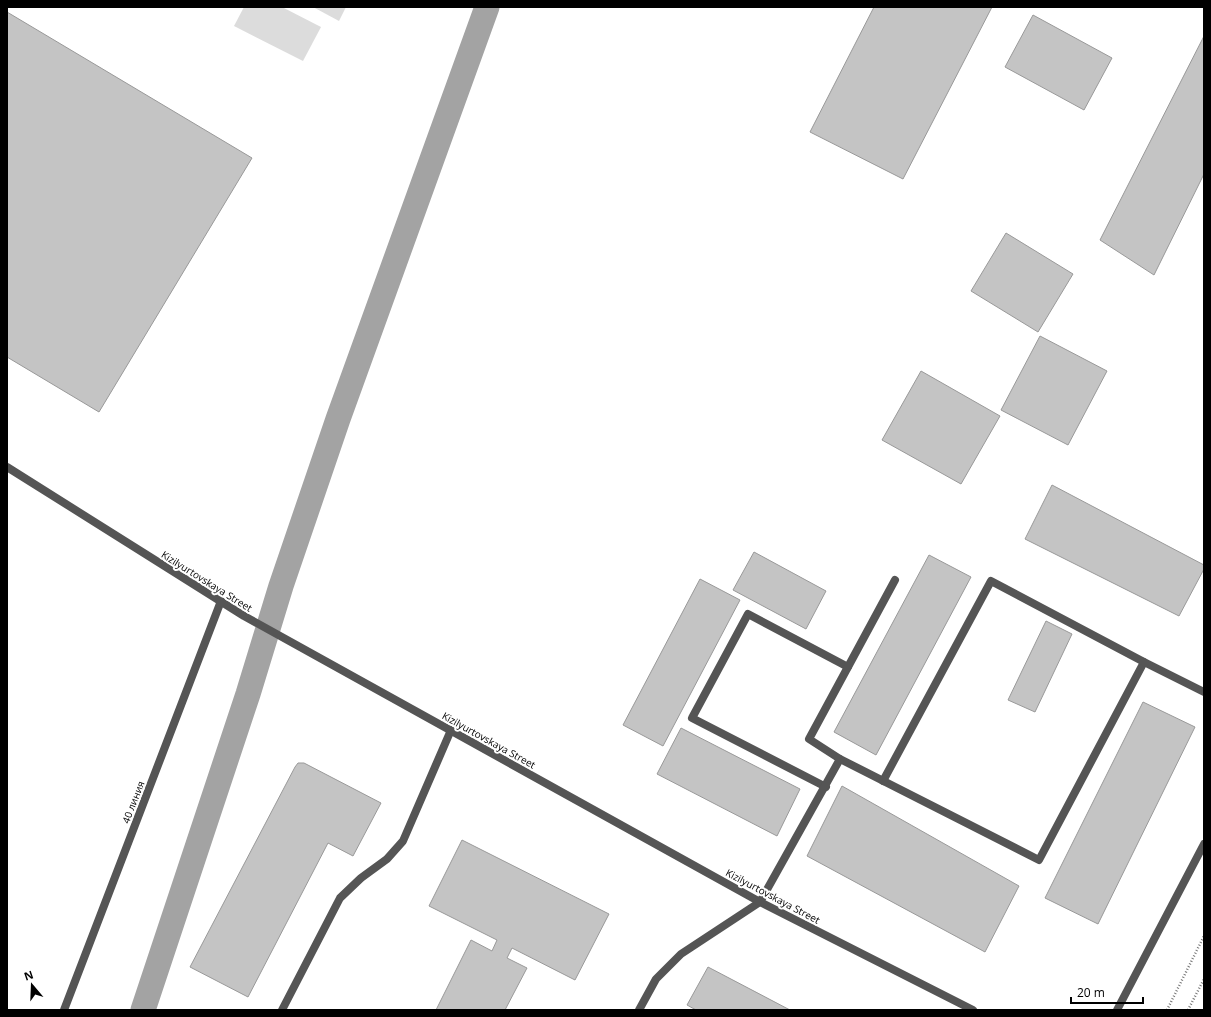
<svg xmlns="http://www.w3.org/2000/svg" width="1211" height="1017" font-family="'Open Sans',sans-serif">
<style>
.green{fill:#dcdcdc}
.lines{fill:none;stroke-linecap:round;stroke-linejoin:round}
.canal{stroke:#a3a3a3;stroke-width:25}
.building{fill:#c4c4c4;stroke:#999}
.path{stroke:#777;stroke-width:2.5;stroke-dasharray:1 2;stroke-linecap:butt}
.lane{stroke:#555;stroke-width:8}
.street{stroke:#555;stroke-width:8}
.labels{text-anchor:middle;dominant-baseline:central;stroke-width:4;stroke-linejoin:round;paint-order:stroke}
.street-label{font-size:10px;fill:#000;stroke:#fff}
</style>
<rect width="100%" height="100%" fill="#fff"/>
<g class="green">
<polygon points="244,7 282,7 321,27 303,61 234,26"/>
<polygon points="313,7 346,7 339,21"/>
</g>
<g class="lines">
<polyline class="canal" points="143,1010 248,694 281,586 338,419 487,7"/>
</g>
<g class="building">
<polygon points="874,7 992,7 903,179 810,132"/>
<polygon points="7,12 252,158 99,412 7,357"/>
<polygon points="1033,15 1112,58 1084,110 1005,67"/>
<polygon points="1204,36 1204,174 1154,275 1100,240"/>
<polygon points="1006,233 1073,274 1038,332 971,291"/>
<polygon points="1040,336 1107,371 1068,445 1001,410"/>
<polygon points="921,371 1000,416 961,484 882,440"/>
<polygon points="1052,485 1204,565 1204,569 1179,616 1025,539"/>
<polygon points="754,552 826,591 806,629 733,590"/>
<polygon points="929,555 971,577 876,755 834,732"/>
<polygon points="700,579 740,600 663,746 623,725"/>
<polygon points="1046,621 1072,634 1035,712 1008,700"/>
<polygon points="1143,702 1195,727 1098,924 1045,898"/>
<polygon points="681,728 800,789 777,836 657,774"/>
<polygon points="298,763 304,763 381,803 353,856 328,843 248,997 190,967 295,767"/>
<polygon points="842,786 1019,886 985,952 807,856"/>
<polygon points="462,840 609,914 575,980 512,948 507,958 527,968 505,1010 436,1010 471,940 492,951 497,940 429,906"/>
<polygon points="708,967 790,1010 696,1010 687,1005"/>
</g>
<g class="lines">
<g class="path">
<polyline points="1167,1010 1204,936"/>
<polyline points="1188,1010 1204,979"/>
</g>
<g class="lane">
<polyline points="840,759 1039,860 1144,662"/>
<polyline points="883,781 991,581 1144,662 1204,692"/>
<polyline points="826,787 692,718 748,614 848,667"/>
<polyline points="282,1010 340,898 361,878 387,859 403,841 451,730"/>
<polyline points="639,1010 656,979 681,954 760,902 840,759 809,739 895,580"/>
</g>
<g class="street">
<polyline points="7,467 244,616 760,902 973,1010"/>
<polyline points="64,1010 221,601"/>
<polyline points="1117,1010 1204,844"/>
</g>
</g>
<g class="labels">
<g class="street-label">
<text transform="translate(207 581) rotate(32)">Kizilyurtovskaya Street</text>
<text transform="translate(489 740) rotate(29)">Kizilyurtovskaya Street</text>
<text transform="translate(133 802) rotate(-69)">40 линия</text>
<text transform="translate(773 896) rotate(28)">Kizilyurtovskaya Street</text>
</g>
</g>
<rect width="1211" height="1017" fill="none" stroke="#000000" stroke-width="16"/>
<g transform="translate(32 985) rotate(341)" stroke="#ffffff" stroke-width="3" paint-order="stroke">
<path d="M0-3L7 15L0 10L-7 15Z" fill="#000000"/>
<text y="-6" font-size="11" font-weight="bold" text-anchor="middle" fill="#000000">N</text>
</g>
<path d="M1071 997v6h72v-6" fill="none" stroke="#000000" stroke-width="2"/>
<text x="1077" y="997" font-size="12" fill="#000000" stroke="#ffffff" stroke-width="3" paint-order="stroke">20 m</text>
</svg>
